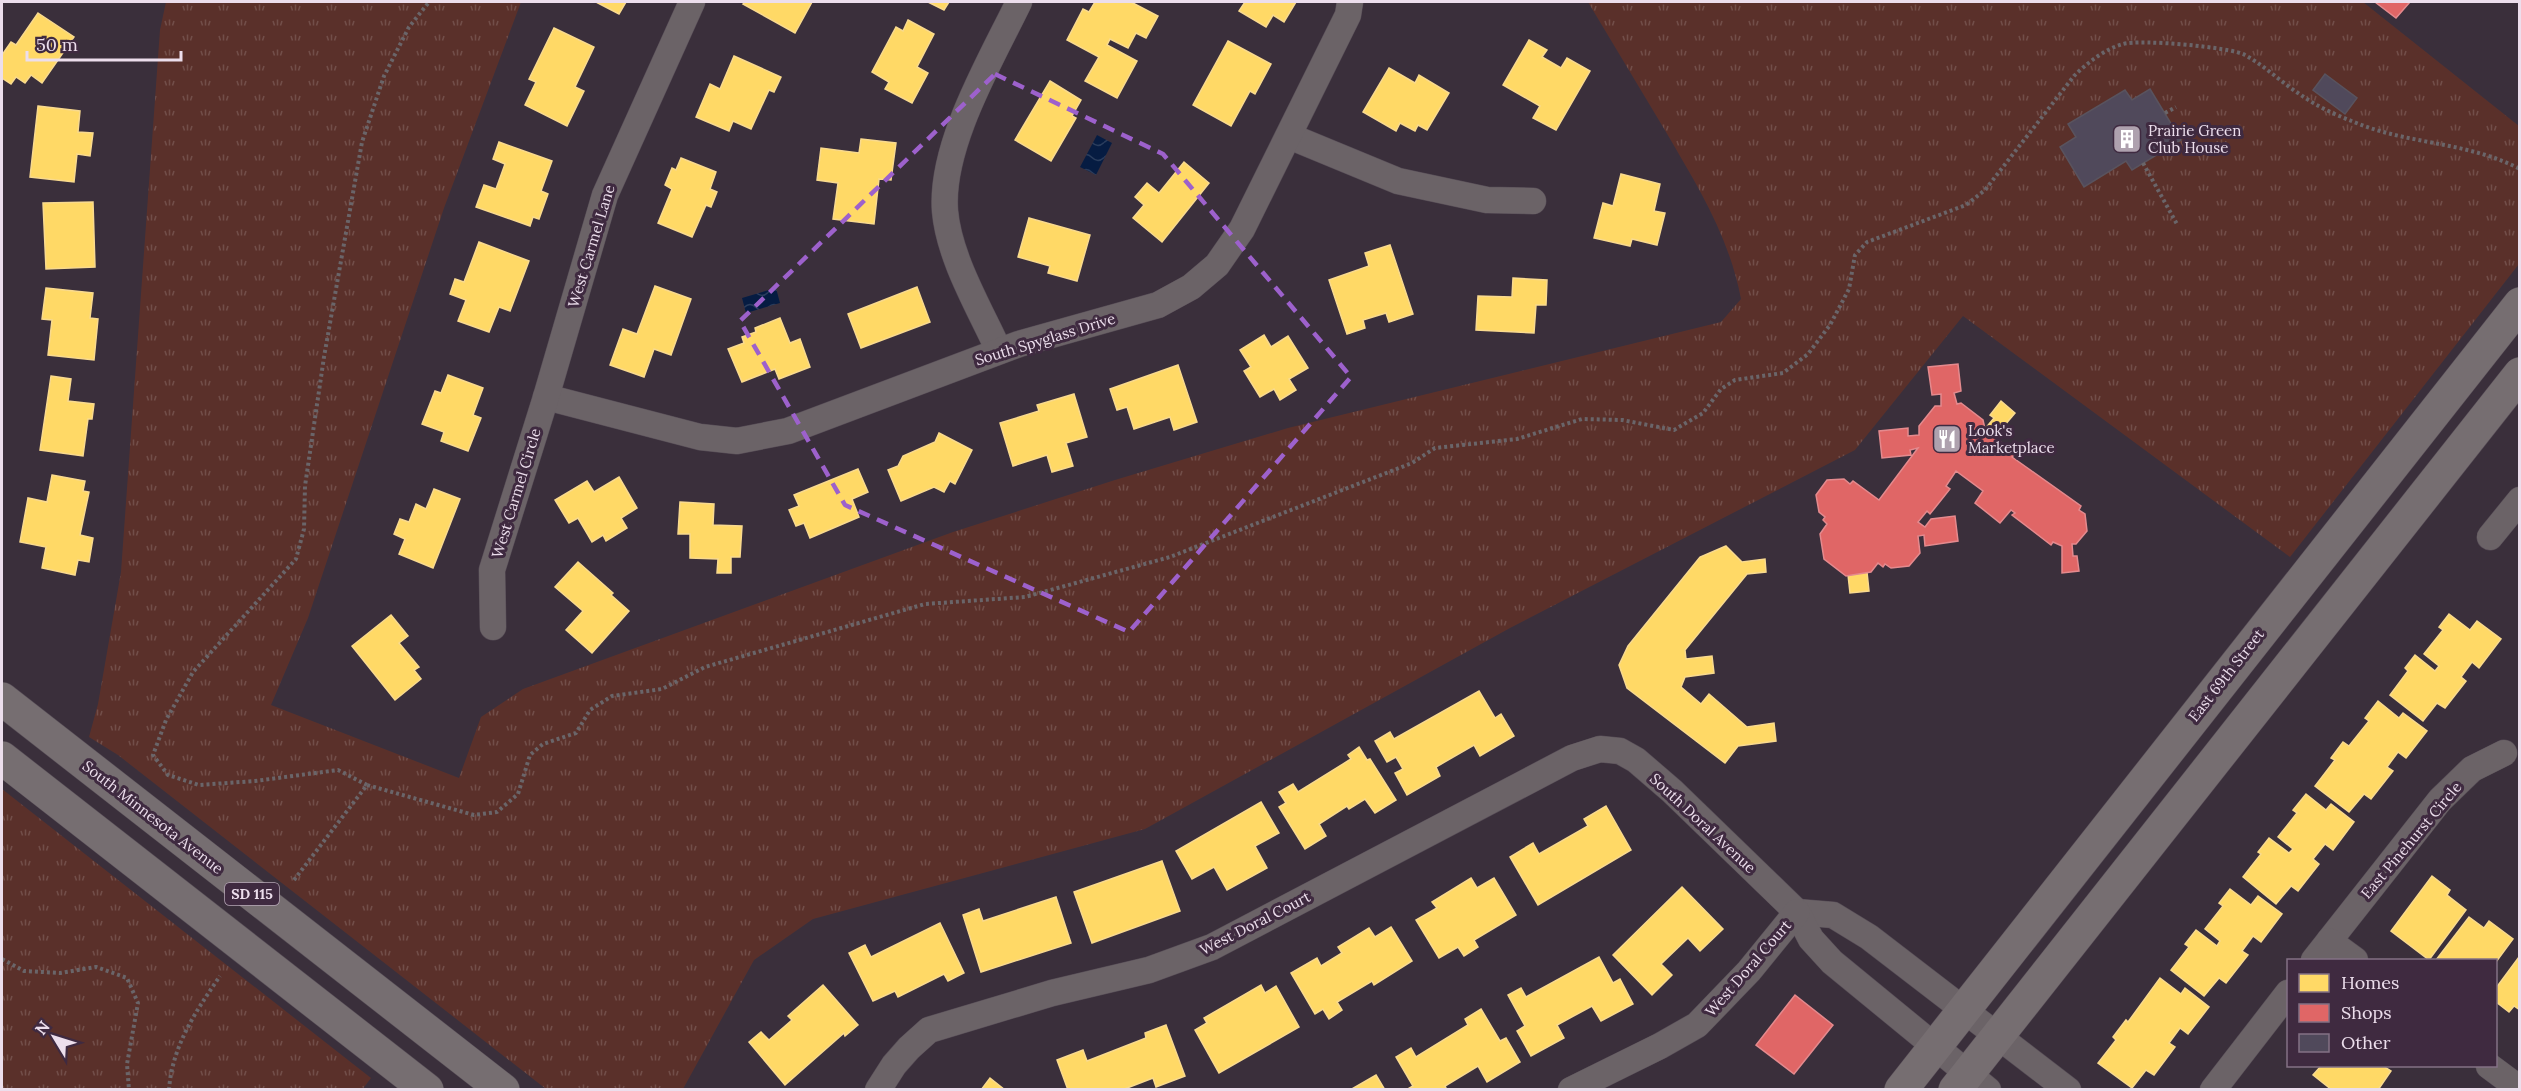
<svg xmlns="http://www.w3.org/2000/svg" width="2521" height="1091" font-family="Lora,serif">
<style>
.grass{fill:url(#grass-tufts)}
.water{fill:url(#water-waves)}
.homes{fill:#ffd966;stroke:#f9da8e;stroke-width:1.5}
.shops{fill:#e06666;stroke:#e48a8e;stroke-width:1.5}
.building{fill:#50495b;stroke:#59535e;stroke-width:1.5}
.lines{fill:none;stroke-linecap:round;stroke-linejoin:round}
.minor-casing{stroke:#564c56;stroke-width:27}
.major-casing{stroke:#564c56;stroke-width:34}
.path{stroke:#6a6569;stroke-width:4;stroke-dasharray:3 3;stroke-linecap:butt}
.minor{stroke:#6b6367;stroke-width:26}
.major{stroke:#766e71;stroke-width:33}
.marked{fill:none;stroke:#9d61cc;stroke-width:4.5;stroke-dasharray:12 8;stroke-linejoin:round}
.labels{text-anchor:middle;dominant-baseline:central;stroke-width:6;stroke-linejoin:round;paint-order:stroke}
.shield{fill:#3f2a40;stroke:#b8a8b8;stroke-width:1.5}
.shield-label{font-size:14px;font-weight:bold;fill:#ecdeec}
.poi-label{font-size:15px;fill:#ecdeec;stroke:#3f2a40;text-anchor:start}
.street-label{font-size:15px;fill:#ecdeec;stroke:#3f2a40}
</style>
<defs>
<pattern id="grass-tufts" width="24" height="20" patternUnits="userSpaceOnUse" patternTransform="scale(1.5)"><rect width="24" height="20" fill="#5a302a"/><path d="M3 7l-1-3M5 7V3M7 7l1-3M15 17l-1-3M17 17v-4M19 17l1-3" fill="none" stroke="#724e49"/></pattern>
<pattern id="water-waves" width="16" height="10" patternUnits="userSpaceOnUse" patternTransform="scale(1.5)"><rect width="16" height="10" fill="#061c42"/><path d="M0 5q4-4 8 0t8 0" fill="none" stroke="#2a3d5d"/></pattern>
</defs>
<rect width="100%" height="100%" fill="#3a2f3b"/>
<g class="grass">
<path d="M166,2H521L444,208L308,618L271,705L459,778L481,717L523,689L953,532L1115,480L1288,428L1721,322L1741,299C1729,236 1698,187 1666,132C1640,89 1614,45 1588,2H2363L2519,126V264L2290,557L1963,316L1855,450L1510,628L1145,829L813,919L754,960L683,1089H546L118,755L89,737L98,704L121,572L160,30Z"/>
<polygon points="2,789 371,1078 362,1090 2,1089"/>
</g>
<g class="water">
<polygon points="1097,135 1112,143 1096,175 1080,167"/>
<polygon points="776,288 780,303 746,313 742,298"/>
</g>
<g class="homes">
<polygon points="596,2 626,2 619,14"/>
<polygon points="745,2 812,2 795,33 743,4"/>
<polygon points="928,2 949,2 944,10"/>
<polygon points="1095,2 1131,2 1158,16 1146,38 1136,33 1128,48 1110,39 1107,45 1137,61 1117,98 1085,81 1099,57 1067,40 1083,9 1089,12"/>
<polygon points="1245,2 1296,2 1284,22 1273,15 1266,27 1239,11"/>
<polygon points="38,13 74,37 42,83 31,75 25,83 16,77 11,84 2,78 2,55 11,42 16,45"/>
<polygon points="908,20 934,34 917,67 928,73 912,103 885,89 889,82 872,72 896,27 903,31"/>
<polygon points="554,28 594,47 575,87 584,91 567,126 525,105 536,82 529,79"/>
<polygon points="1529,40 1547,50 1542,57 1561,68 1567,58 1590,71 1556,130 1533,118 1540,106 1503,85"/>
<polygon points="1228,41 1271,64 1255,94 1250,91 1231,126 1193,105"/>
<polygon points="734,56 781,77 774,92 769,90 751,129 733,121 729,131 696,117 710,84 720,89"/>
<polygon points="1389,68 1415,83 1419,75 1449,93 1427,130 1418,125 1415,131 1400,123 1396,131 1363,112"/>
<polygon points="1050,81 1081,100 1072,116 1076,118 1051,161 1015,140"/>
<polygon points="38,106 80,111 78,132 93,133 90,156 77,154 74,182 30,177"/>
<polygon points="861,139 896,143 891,180 879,179 874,224 833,219 838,183 817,180 821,148 859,153"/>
<polygon points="499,142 552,161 541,191 548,194 539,219 533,217 530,226 476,207 484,185 496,189 505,164 493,159"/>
<polygon points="681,158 716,172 710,189 717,192 711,207 706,205 692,237 658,223 672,189 665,185 672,168 676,170"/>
<polygon points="1184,162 1209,183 1162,242 1133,218 1144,205 1135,197 1147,183 1159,193"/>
<polygon points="1621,174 1660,184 1654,211 1665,213 1657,245 1632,239 1630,246 1594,238 1603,203 1613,206"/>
<polygon points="93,202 95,267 46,269 43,203"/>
<polygon points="1029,218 1090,235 1077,281 1048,273 1050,266 1018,257"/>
<polygon points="479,242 529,261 510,311 499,307 489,332 458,321 466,300 450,294 455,279 464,282"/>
<polygon points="1390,245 1413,314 1389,322 1386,313 1363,320 1365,328 1347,334 1329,280 1369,266 1365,253"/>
<polygon points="1513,278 1547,280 1546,305 1536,305 1534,333 1476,330 1478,296 1512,297"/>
<polygon points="655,286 691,299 671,355 654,349 644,377 610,365 623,329 637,334"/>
<polygon points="917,287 930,322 861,348 848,314"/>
<polygon points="46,288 93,293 90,318 98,319 94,360 48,355 52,320 42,319"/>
<polygon points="780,318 790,343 800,339 810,367 779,379 775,369 742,382 728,349 744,343 742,337 756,332 755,328"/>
<polygon points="1264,335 1271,347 1288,336 1308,368 1289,379 1296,390 1280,400 1274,389 1260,397 1244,371 1251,367 1240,350"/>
<polygon points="1178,365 1197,422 1174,430 1170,417 1134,429 1127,407 1117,410 1110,389"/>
<polygon points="448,375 483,388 473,415 481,418 468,451 441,441 444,432 422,424 435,391 441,393"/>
<polygon points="51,376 71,379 68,401 94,404 92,419 88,419 83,456 40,450"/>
<polygon points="1074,394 1087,437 1066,443 1073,466 1052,472 1047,455 1013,466 1000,423 1039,411 1037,405"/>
<polygon points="2001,401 2015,413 2004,426 2001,424 1992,435 1985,429 1994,418 1990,415"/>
<polygon points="939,433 972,450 955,484 950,481 944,492 934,487 901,501 888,470 898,466 903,456 935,442"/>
<polygon points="858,469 868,492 852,499 859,517 810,538 804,523 796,526 789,510 799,506 794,495"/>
<polygon points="52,475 85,481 83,491 89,492 80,535 93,538 89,562 78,560 75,575 42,568 46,547 20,542 28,498 47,502"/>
<polygon points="619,477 637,508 621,518 627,528 606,541 603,535 592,542 578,518 569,523 555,500 587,481 594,492"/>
<polygon points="434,489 460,499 433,568 399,554 405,539 394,534 400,519 409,522 416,504 426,509"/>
<polygon points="680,502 714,504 713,525 742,526 740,557 731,557 731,573 717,573 718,559 690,558 690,534 678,534"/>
<polygon points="1726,546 1742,562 1765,559 1766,572 1747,574 1685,650 1686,659 1712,656 1714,673 1685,677 1681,687 1701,704 1709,694 1747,727 1774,723 1776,741 1738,746 1725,763 1627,688 1619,665 1628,646 1700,557"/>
<polygon points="578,562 613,593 611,595 629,611 592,653 566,630 583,611 555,587"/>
<polygon points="1867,572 1869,591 1850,593 1848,575"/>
<polygon points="2449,614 2470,630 2477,621 2501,639 2479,668 2472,662 2461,677 2466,681 2445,708 2437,703 2423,721 2390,695 2408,671 2405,668 2415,655 2435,671 2439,666 2424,654 2443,630 2439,627"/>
<polygon points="391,615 408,636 399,643 419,667 414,670 421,679 395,700 352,646"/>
<polygon points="1479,691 1495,718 1501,714 1514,736 1480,756 1474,745 1436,767 1440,776 1407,795 1395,773 1403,769 1396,757 1387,762 1375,741 1390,732 1394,739"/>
<polygon points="2378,701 2399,718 2403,713 2427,731 2406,758 2398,752 2387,767 2393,771 2371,799 2364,794 2349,812 2315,786 2335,760 2331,758 2343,742 2349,746 2369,721 2365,718"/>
<polygon points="1359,747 1367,760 1370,759 1396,800 1375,813 1365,799 1349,809 1347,806 1319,824 1326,836 1305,849 1279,807 1286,803 1279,792 1293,784 1298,792 1351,759 1348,755"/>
<polygon points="2306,794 2326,810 2331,804 2354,822 2333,850 2325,844 2313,859 2319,864 2298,891 2291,886 2276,904 2243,877 2261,854 2258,852 2269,838 2289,853 2293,849 2278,837 2297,813 2293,810"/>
<polygon points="1261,802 1279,833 1255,846 1267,868 1227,890 1214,867 1192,879 1176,851"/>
<polygon points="1606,806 1631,850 1538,905 1510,857 1533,843 1539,854 1588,826 1584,819"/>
<polygon points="1162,861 1180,911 1092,943 1074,892"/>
<polygon points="2432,876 2450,890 2447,895 2466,910 2429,960 2391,931"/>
<polygon points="1471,878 1477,888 1494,878 1516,915 1474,940 1478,947 1464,956 1458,947 1439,958 1416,920 1437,908 1432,902"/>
<polygon points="1682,887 1723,929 1700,951 1688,938 1661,964 1672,975 1652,995 1613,955"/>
<polygon points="2230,889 2251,905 2258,896 2282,914 2261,942 2253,936 2242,951 2248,955 2226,983 2219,978 2204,996 2171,970 2189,947 2185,944 2196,930 2217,946 2220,941 2205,929 2223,906 2219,903"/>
<polygon points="1056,897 1071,943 981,972 963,915 979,909 983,921"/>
<polygon points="2469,917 2484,928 2489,921 2513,939 2496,962 2496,960 2436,960"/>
<polygon points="940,923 964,973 948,981 944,974 898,997 895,991 873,1001 849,953 865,945 871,957"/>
<polygon points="1391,927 1412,961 1374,985 1372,981 1337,1002 1342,1010 1329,1019 1323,1009 1315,1014 1291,973 1317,958 1321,966 1342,953 1338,947 1369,928 1375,937"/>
<polygon points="1599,957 1613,983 1620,979 1633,1004 1601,1021 1592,1006 1557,1025 1564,1038 1531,1056 1517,1031 1525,1026 1508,995 1521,988 1526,997"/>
<polygon points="2519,957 2520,1010 2514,1006 2509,1012 2496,1002 2496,988"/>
<polygon points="2160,978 2181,994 2185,988 2209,1007 2188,1034 2180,1028 2169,1043 2175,1047 2154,1075 2146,1070 2132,1088 2098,1063 2116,1040 2113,1037 2126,1020 2128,1022"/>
<polygon points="823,985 858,1025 845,1036 844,1033 785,1085 749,1042 761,1032 769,1040 792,1020 788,1016"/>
<polygon points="1261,985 1265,993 1276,986 1299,1027 1219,1073 1195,1030 1207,1023 1204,1018"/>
<polygon points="1481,1009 1500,1041 1506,1038 1520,1062 1487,1082 1478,1066 1445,1086 1447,1090 1406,1090 1413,1086 1396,1057 1411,1048 1416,1057 1468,1025 1465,1019"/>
<polygon points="1166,1025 1185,1076 1156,1087 1153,1078 1122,1090 1068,1090 1057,1060 1083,1050 1087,1061 1146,1038 1145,1033"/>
<polygon points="2321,1066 2383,1066 2391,1071 2378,1090 2332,1090 2313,1075"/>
<polygon points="1376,1075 1385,1090 1350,1090"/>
<polygon points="990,1078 1005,1090 981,1090"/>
</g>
<g class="shops">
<polygon points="2375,2 2410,2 2396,18"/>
<polygon points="1958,364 1961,391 1954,393 1957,404 1961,403 1983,420 1985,429 2015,454 2012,457 2081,506 2079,510 2085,514 2087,531 2076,544 2072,544 2073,556 2077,556 2079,571 2062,573 2062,546 2053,542 2051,545 2012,515 2015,513 2011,510 2000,523 1975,503 1983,491 1956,471 1946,486 1950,489 1930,514 1927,511 1918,522 1925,527 1931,519 1955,516 1958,541 1925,546 1924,535 1918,536 1920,553 1909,566 1891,568 1885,564 1883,567 1878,563 1871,572 1846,576 1824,559 1820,534 1827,524 1823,520 1825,517 1819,512 1816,495 1827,480 1844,479 1850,484 1853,481 1879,500 1918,448 1910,450 1911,455 1882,458 1879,431 1908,428 1908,436 1919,435 1919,426 1935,406 1941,406 1941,394 1932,395 1928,367"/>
<polygon points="1795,995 1833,1025 1794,1074 1756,1045"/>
</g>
<g class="building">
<polygon points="2325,74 2357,98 2345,114 2313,90"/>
<polygon points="2150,89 2181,140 2132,170 2126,161 2084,187 2060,147 2076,137 2068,124 2125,90 2132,100"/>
</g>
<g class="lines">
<g class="minor-casing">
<g id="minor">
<polyline points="1289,136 1398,181 1487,200 1533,201"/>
<path d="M999,351C980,309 949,258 945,211C940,145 991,60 1019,2"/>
<polyline points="546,397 700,437 737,441 788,431 1019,344 1158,305 1191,287 1217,265 1242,229 1348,15 1350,2"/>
<polyline points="2490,537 2520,500"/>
<polyline points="493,627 492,570 546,397 605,195 692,2"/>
<polyline points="1797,912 1833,915 1869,937 2068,1090"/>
<polyline points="2329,941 2440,800 2472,769 2504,753"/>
<polyline points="2314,960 2329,941 2355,960"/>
<polyline points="2489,1066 2520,1089"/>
<polyline points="878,1090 894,1065 909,1048 929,1030 1052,993 1149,970 1212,947 1572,758 1600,749 1620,751 1636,760 1672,791 1797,912 1811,939 1832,962 1988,1090"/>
<polyline points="1571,1090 1660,1046 1697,1025 1749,971 1797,912"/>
<polyline points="2213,1090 2288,993"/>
</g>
</g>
<g class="major-casing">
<g id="major">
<polyline points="2,699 503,1090"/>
<polyline points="2,758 427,1090"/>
<polyline points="1901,1090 2520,304"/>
<polyline points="1955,1090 2520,374"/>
</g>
</g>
<g class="path">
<polyline points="2165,113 2176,107"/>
<polyline points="2143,163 2178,226"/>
<polyline points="367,785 338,770 255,781 199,785 168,775 153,755 166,720 193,672 296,559 304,529 305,486 324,357 362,142 384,76 409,27 429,2"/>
<path d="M294,880L367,785L474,815L497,812L518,794L530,755L543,744L576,733L590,710L612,696L662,689L705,667L925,604L1025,597L1170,557L1412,463L1435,448L1517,439L1582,419L1622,420L1674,430L1703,413L1721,389L1735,380L1783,373L1808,354L1830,325L1849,289L1855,255L1867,242L1966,205L1985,190L2074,76C2087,63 2105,49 2123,44C2140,39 2231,47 2245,55C2265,66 2282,83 2301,95C2316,106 2336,115 2354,122C2409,145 2466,141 2520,169"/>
<polyline points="2,959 24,971 60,973 96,967 127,978 138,1003 127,1064 129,1090"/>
<path d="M169,1090C172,1046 196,1011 220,976"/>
</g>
<use href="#minor" class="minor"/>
<use href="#major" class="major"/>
</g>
<path class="marked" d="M995,74L1163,154L1351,377L1129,632L845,505L740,321Z"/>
<defs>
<g id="building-square" transform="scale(1.5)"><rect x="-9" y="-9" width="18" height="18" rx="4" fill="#aea1ae" stroke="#3f2a40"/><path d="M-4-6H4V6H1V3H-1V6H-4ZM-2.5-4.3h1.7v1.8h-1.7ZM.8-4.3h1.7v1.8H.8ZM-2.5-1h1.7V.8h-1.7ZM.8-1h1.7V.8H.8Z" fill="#fff"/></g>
<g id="restaurant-square" transform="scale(1.5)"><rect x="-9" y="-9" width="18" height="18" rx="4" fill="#aea1ae" stroke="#3f2a40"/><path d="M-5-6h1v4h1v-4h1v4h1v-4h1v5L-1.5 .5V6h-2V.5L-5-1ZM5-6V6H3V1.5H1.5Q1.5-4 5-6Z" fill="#fff"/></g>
</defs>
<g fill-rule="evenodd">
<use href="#building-square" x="2127" y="139"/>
<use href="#restaurant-square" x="1947" y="439"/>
</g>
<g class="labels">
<rect class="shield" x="225" y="883" width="54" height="22" rx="4.5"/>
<g class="shield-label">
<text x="252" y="894">SD 115</text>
</g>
<g class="poi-label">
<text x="2148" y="130">Prairie Green<tspan x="2148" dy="17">Club House</tspan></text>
<text x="1968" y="430">Look's<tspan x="1968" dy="17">Marketplace</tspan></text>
</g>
<g class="street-label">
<text transform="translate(591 246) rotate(-73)">West Carmel Lane</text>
<text transform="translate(1045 339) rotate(-17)">South Spyglass Drive</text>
<text transform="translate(516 493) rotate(-73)">West Carmel Circle</text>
<text transform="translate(2226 675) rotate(-52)">East 69th Street</text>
<text transform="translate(153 817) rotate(38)">South Minnesota Avenue</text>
<text transform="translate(1703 823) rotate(43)">South Doral Avenue</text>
<text transform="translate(2411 840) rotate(-50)">East Pinehurst Circle</text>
<text transform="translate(1255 923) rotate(-27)">West Doral Court</text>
<text transform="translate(1748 968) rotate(-49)">West Doral Court</text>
</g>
</g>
<rect width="2521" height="1091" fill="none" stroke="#ecdeec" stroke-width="6"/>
<rect x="2287" y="959" width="210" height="108" fill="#3f2a40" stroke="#847285" stroke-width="1.5"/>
<rect x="2299" y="974" width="30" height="18" fill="#ffd966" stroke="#847285" stroke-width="1.5"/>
<text x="2341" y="989" font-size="18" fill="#ecdeec">Homes</text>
<rect x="2299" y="1004" width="30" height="18" fill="#e06666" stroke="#847285" stroke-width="1.5"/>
<text x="2341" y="1019" font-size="18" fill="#ecdeec">Shops</text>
<rect x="2299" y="1034" width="30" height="18" fill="#50495b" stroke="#847285" stroke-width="1.5"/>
<text x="2341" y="1049" font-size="18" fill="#ecdeec">Other</text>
<g transform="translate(54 1037) rotate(308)" stroke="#3f2a40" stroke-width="4.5" paint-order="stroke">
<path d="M0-4.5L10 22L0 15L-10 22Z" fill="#ecdeec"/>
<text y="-9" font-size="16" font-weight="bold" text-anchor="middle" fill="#ecdeec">N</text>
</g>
<path d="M27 51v9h154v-9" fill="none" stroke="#ecdeec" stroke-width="3"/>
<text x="36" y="51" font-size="18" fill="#ecdeec" stroke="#3f2a40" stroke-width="4.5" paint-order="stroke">50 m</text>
</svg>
